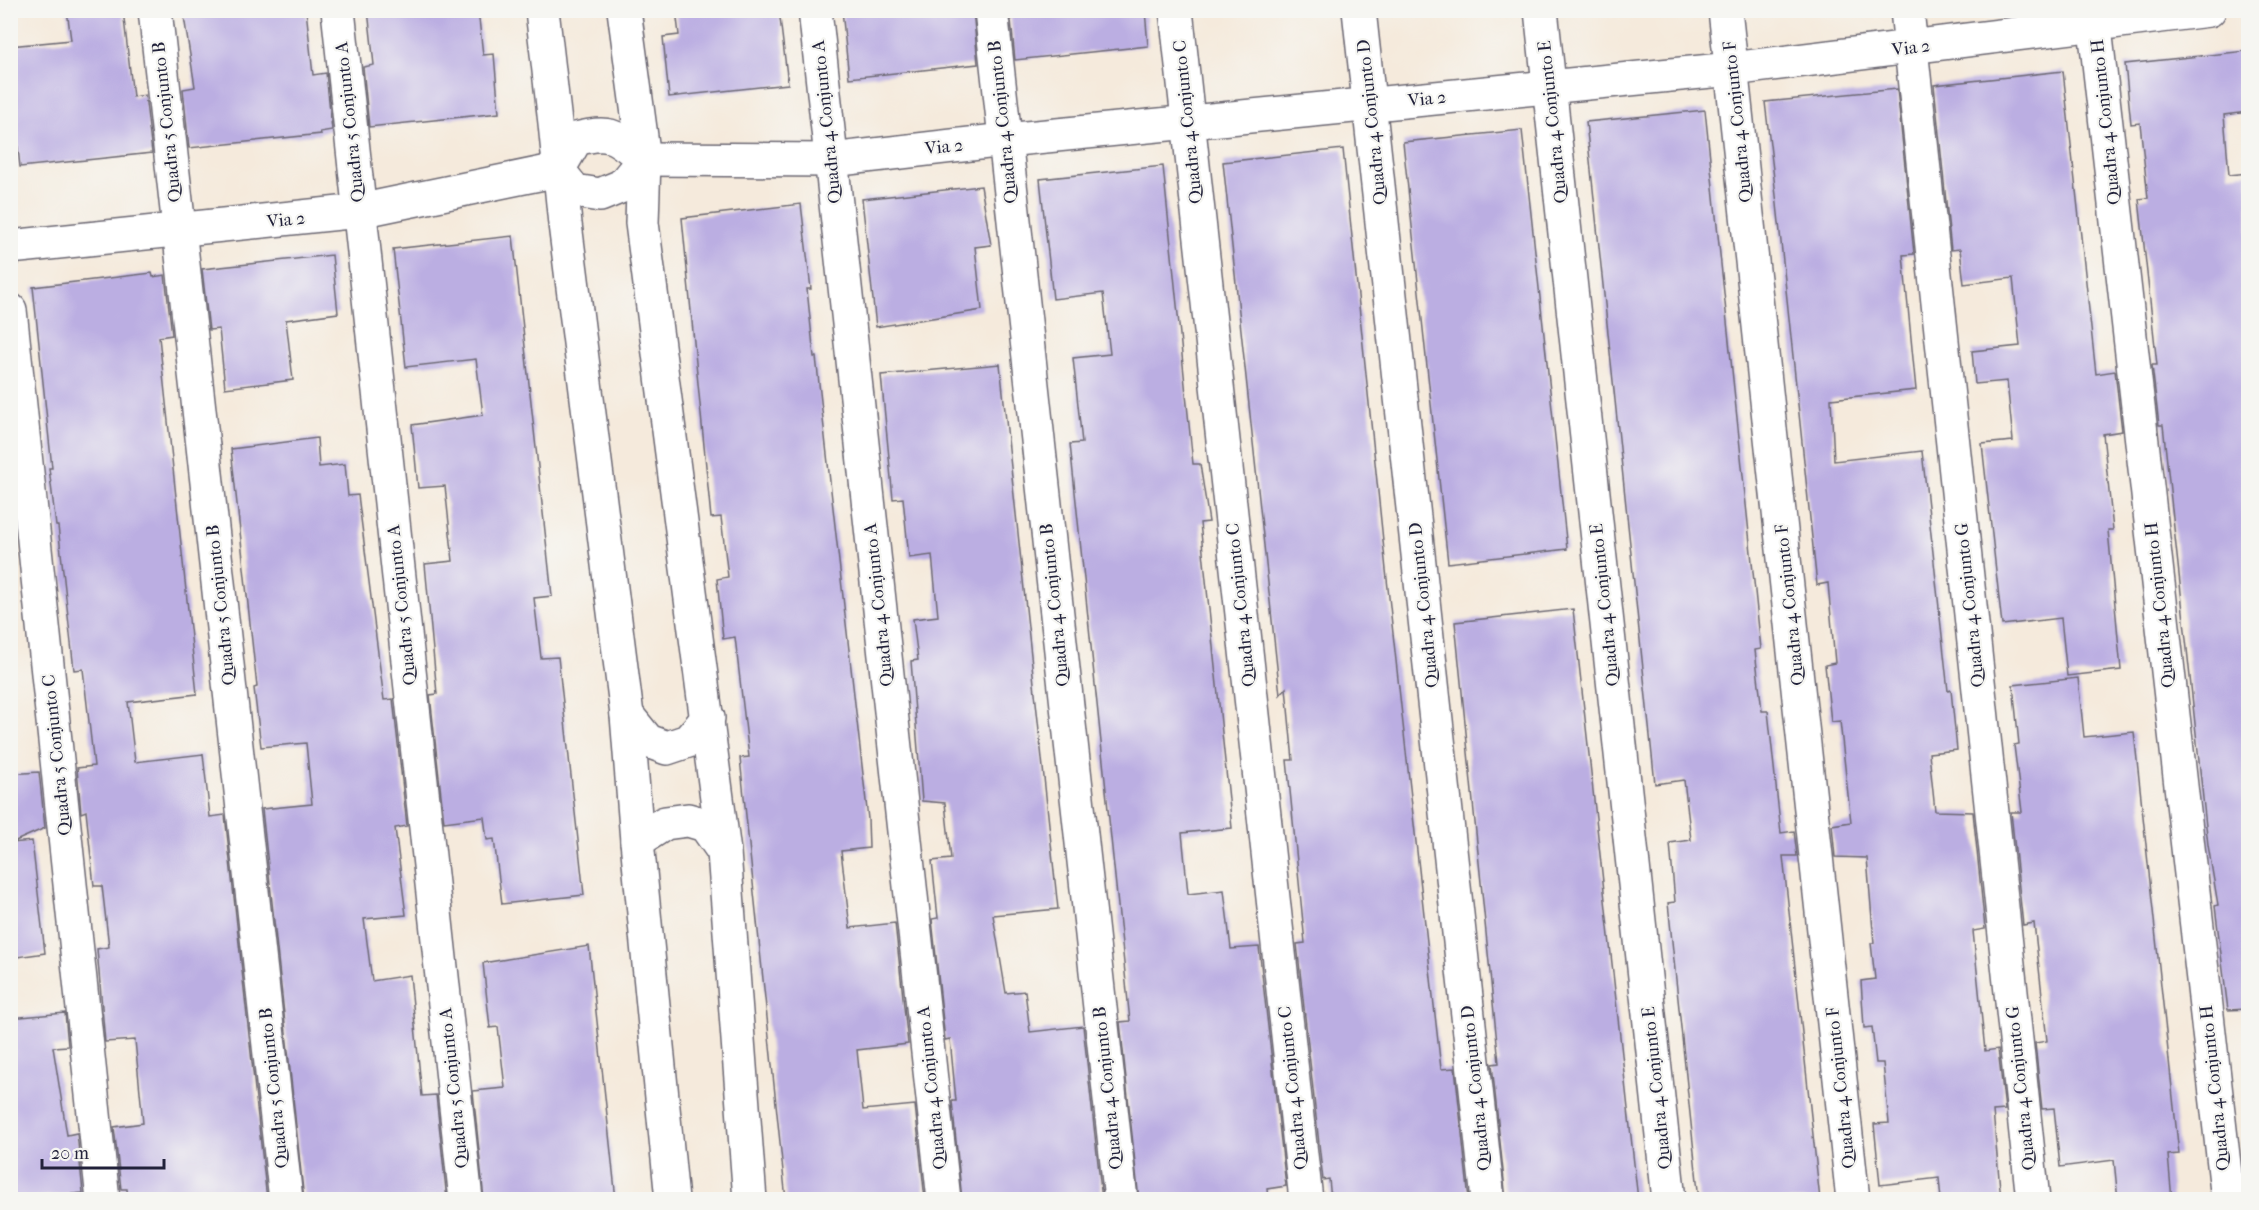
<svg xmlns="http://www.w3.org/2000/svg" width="2259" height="1210" font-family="'IM FELL French Canon',serif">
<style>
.building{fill:#bbaee2}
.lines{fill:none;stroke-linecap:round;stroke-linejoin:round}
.minor-casing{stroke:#6c6873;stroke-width:36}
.minor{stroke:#fff;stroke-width:33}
.labels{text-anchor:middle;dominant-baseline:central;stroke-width:4.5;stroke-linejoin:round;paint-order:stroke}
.street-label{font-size:18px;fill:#22223b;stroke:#f6f6f2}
</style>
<rect width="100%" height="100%" fill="#f6f6f2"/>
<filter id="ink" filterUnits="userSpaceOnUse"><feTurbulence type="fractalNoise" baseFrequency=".0167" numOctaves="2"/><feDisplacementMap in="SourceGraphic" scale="12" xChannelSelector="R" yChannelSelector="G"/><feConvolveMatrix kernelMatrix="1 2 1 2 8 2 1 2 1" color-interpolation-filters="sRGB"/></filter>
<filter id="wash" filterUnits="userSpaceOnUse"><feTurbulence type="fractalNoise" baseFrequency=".008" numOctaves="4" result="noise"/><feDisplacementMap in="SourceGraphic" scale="24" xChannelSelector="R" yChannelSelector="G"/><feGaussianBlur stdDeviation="1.35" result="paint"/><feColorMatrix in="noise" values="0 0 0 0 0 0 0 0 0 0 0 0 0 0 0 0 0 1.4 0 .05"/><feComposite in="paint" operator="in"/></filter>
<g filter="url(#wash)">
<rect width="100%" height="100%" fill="#f5eadc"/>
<g id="blocks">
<g class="building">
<polygon points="67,10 123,10 133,97 145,95 152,153 20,167 10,72 10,46 71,40"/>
<polygon points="183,10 306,10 313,75 326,73 332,130 320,132 321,134 189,148 183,89 195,87"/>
<polygon points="368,10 478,10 483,55 494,54 499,113 369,127 363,67 374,65"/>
<polygon points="676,10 779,10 788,84 669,97 663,37 679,35"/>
<polygon points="842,10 973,10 978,64 849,78"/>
<polygon points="1010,10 1145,10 1148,46 1015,60"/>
<polygon points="2246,51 2248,112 2224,115 2229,175 2248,173 2248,1009 2228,1010 2215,906 2218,905 2208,845 2163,425 2159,425 2152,365 2157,365 2139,199 2148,198 2140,123 2131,124 2125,64"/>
<polygon points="2063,71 2096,374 2115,371 2122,431 2103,434 2113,530 2108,530 2121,670 2067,676 2061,618 2002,625 1982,444 2013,441 2007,381 1975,384 1972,351 2020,346 2013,278 1964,284 1960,249 1951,250 1934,85"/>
<polygon points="1897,89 1914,254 1903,255 1916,390 1831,399 1834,461 1922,451 1948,691 1951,690 1957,750 1929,753 1935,811 1973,812 1985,929 1973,931 1985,1051 1998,1049 2005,1110 1993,1111 2001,1200 1941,1200 1939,1178 1880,1185 1874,1124 1889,1123 1883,1063 1876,1063 1872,1027 1864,1028 1861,981 1875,979 1871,943 1874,943 1867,858 1835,857 1832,825 1851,822 1840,721 1831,722 1825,665 1835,663 1828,583 1817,585 1777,204 1765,102"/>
<polygon points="1705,110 1761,649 1755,650 1762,711 1768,711 1781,833 1794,831 1797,856 1783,856 1820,1200 1699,1200 1668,903 1675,902 1670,843 1691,840 1684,780 1655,784 1586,122"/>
<polygon points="1522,130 1567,549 1448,563 1403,142"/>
<polygon points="1343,149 1386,570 1441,1069 1455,1068 1469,1200 1331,1200 1329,1179 1323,1180 1297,944 1305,943 1287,760 1293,760 1286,688 1280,695 1223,162"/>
<polygon points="1163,166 1193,464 1200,464 1209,522 1200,523 1232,828 1182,833 1188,894 1224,890 1231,949 1259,947 1286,1186 1267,1189 1268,1200 1139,1200 1120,1022 1130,1021 1070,444 1082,443 1073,358 1110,354 1103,293 1053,299 1040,179"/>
<polygon points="981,186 991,245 975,247 982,310 876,327 862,199"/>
<polygon points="801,204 811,289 807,289 814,357 816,357 868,819 869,848 841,851 850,928 895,923 908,1044 857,1050 863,1110 915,1105 925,1200 786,1200 740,758 749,757 735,637 723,639 717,579 728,577 721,517 711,518 682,218"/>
<polygon points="513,236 552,596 534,598 541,658 558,657 584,895 502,904 494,839 487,840 484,817 444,822 430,695 437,694 425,564 453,561 445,486 418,488 412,425 483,415 476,359 406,367 393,249"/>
<polygon points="332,255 338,313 286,320 293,380 225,388 219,329 209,330 202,269"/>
<polygon points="152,273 153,277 165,275 172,335 159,337 197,694 128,702 135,762 203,754 210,817 225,815 267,1200 128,1200 127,1189 121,1189 114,1127 143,1123 135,1040 105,1042 97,949 109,947 102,886 94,886 86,811 81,813 77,768 94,766 83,669 74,670 58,526 56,526 49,468 52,468 33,287"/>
<polygon points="1000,364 1058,909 993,915 1006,993 1025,991 1030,1032 1083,1026 1102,1200 962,1200 952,1101 956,1101 950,1039 945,1040 932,919 938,918 932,861 951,859 945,803 922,801 911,661 918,660 913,619 938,616 932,555 909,558 903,498 893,499 881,375"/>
<polygon points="317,438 319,467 345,464 348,496 358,495 384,700 393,699 407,826 395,828 406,915 364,919 372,981 410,975 422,1096 436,1095 447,1200 304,1200 262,809 312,804 306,743 261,747 254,688 257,687 231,449"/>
<polygon points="1573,609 1638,1200 1506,1200 1492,1064 1499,1063 1455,622"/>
<polygon points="2078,678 2084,737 2134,732 2179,1154 2168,1155 2172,1200 2118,1200 2114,1160 2060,1167 2054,1108 2042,1109 2035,1043 2047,1041 2041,986 2034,923 2023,925 2011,812 2022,812 2014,745 2019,744 2013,685"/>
<polygon points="39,772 45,828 11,843 32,841 45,953 10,958 10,774"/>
<polygon points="589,946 616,1200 484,1200 473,1091 505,1088 498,1027 490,1028 483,963"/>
<polygon points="65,1013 68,1046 53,1047 67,1135 77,1133 83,1193 10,1200 10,1018"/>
</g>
</g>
</g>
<g filter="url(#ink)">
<use href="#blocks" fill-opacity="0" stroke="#6c6873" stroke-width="1.5"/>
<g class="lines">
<g class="minor-casing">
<g id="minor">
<polyline points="155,10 286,1200"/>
<polyline points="338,10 466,1200"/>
<polyline points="542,10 555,123 565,224 627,715 637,841 672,1200"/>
<polyline points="624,10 644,159 642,223 724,852 750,1200"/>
<polyline points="815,10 944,1200"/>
<polyline points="991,10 1121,1200"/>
<polyline points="1176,10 1306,1200"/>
<polyline points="1359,10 1488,1200"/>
<polyline points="1541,10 1669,1200"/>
<polyline points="1725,10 1853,1200"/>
<polyline points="1907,10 2033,1200"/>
<polyline points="2093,10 2228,1200"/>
<polyline points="644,159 831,160 1005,140 1732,69 2209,10"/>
<path d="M558,170L576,139C612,129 616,137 644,159"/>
<polyline points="558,170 575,191 600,195 622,186 644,159"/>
<polyline points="10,247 359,211 558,170"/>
<polyline points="10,310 103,1200"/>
<polyline points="627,715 648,741 667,748 688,741 708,718"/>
<polyline points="637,841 665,823 688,820 705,825 724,852"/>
</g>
</g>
<use href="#minor" class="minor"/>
</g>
</g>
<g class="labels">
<g class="street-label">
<text transform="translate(1911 48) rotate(-7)">Via 2</text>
<text transform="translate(1427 99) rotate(-6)">Via 2</text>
<text transform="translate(167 122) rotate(-96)">Quadra 5 Conjunto B</text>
<text transform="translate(350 122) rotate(-96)">Quadra 5 Conjunto A</text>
<text transform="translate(827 122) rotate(-96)">Quadra 4 Conjunto A</text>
<text transform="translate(1003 122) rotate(-96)">Quadra 4 Conjunto B</text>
<text transform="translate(1188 122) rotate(-96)">Quadra 4 Conjunto C</text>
<text transform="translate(1372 122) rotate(-96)">Quadra 4 Conjunto D</text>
<text transform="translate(1553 122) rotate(-96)">Quadra 4 Conjunto E</text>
<text transform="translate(1738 122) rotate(-96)">Quadra 4 Conjunto F</text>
<text transform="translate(2106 122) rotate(-96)">Quadra 4 Conjunto H</text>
<text transform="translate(944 147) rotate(-6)">Via 2</text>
<text transform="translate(286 220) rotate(-6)">Via 2</text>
<text transform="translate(221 605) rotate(-96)">Quadra 5 Conjunto B</text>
<text transform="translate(402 605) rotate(-96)">Quadra 5 Conjunto A</text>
<text transform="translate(879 605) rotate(-96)">Quadra 4 Conjunto A</text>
<text transform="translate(1055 605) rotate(-96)">Quadra 4 Conjunto B</text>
<text transform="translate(1241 605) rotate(-96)">Quadra 4 Conjunto C</text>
<text transform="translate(1424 605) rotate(-96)">Quadra 4 Conjunto D</text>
<text transform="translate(1605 605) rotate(-96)">Quadra 4 Conjunto E</text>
<text transform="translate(1790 605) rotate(-96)">Quadra 4 Conjunto F</text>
<text transform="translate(1970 605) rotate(-96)">Quadra 4 Conjunto G</text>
<text transform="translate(2160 605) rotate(-96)">Quadra 4 Conjunto H</text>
<text transform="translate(57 755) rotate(-96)">Quadra 5 Conjunto C</text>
<text transform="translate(274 1088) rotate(-96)">Quadra 5 Conjunto B</text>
<text transform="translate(454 1088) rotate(-96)">Quadra 5 Conjunto A</text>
<text transform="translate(932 1088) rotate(-96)">Quadra 4 Conjunto A</text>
<text transform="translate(1108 1088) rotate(-96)">Quadra 4 Conjunto B</text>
<text transform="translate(1293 1088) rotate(-96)">Quadra 4 Conjunto C</text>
<text transform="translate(1476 1088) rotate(-96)">Quadra 4 Conjunto D</text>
<text transform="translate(1657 1088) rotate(-96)">Quadra 4 Conjunto E</text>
<text transform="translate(1841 1088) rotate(-96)">Quadra 4 Conjunto F</text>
<text transform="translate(2021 1088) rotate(-96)">Quadra 4 Conjunto G</text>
<text transform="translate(2215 1088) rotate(-96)">Quadra 4 Conjunto H</text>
</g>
</g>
<rect width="2259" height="1210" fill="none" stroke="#f6f6f2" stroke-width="36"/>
<path d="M42 1159v9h122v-9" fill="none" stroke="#22223b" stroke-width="3"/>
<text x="51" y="1159" font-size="18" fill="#22223b" stroke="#f6f6f2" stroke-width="4.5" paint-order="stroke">20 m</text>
</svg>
